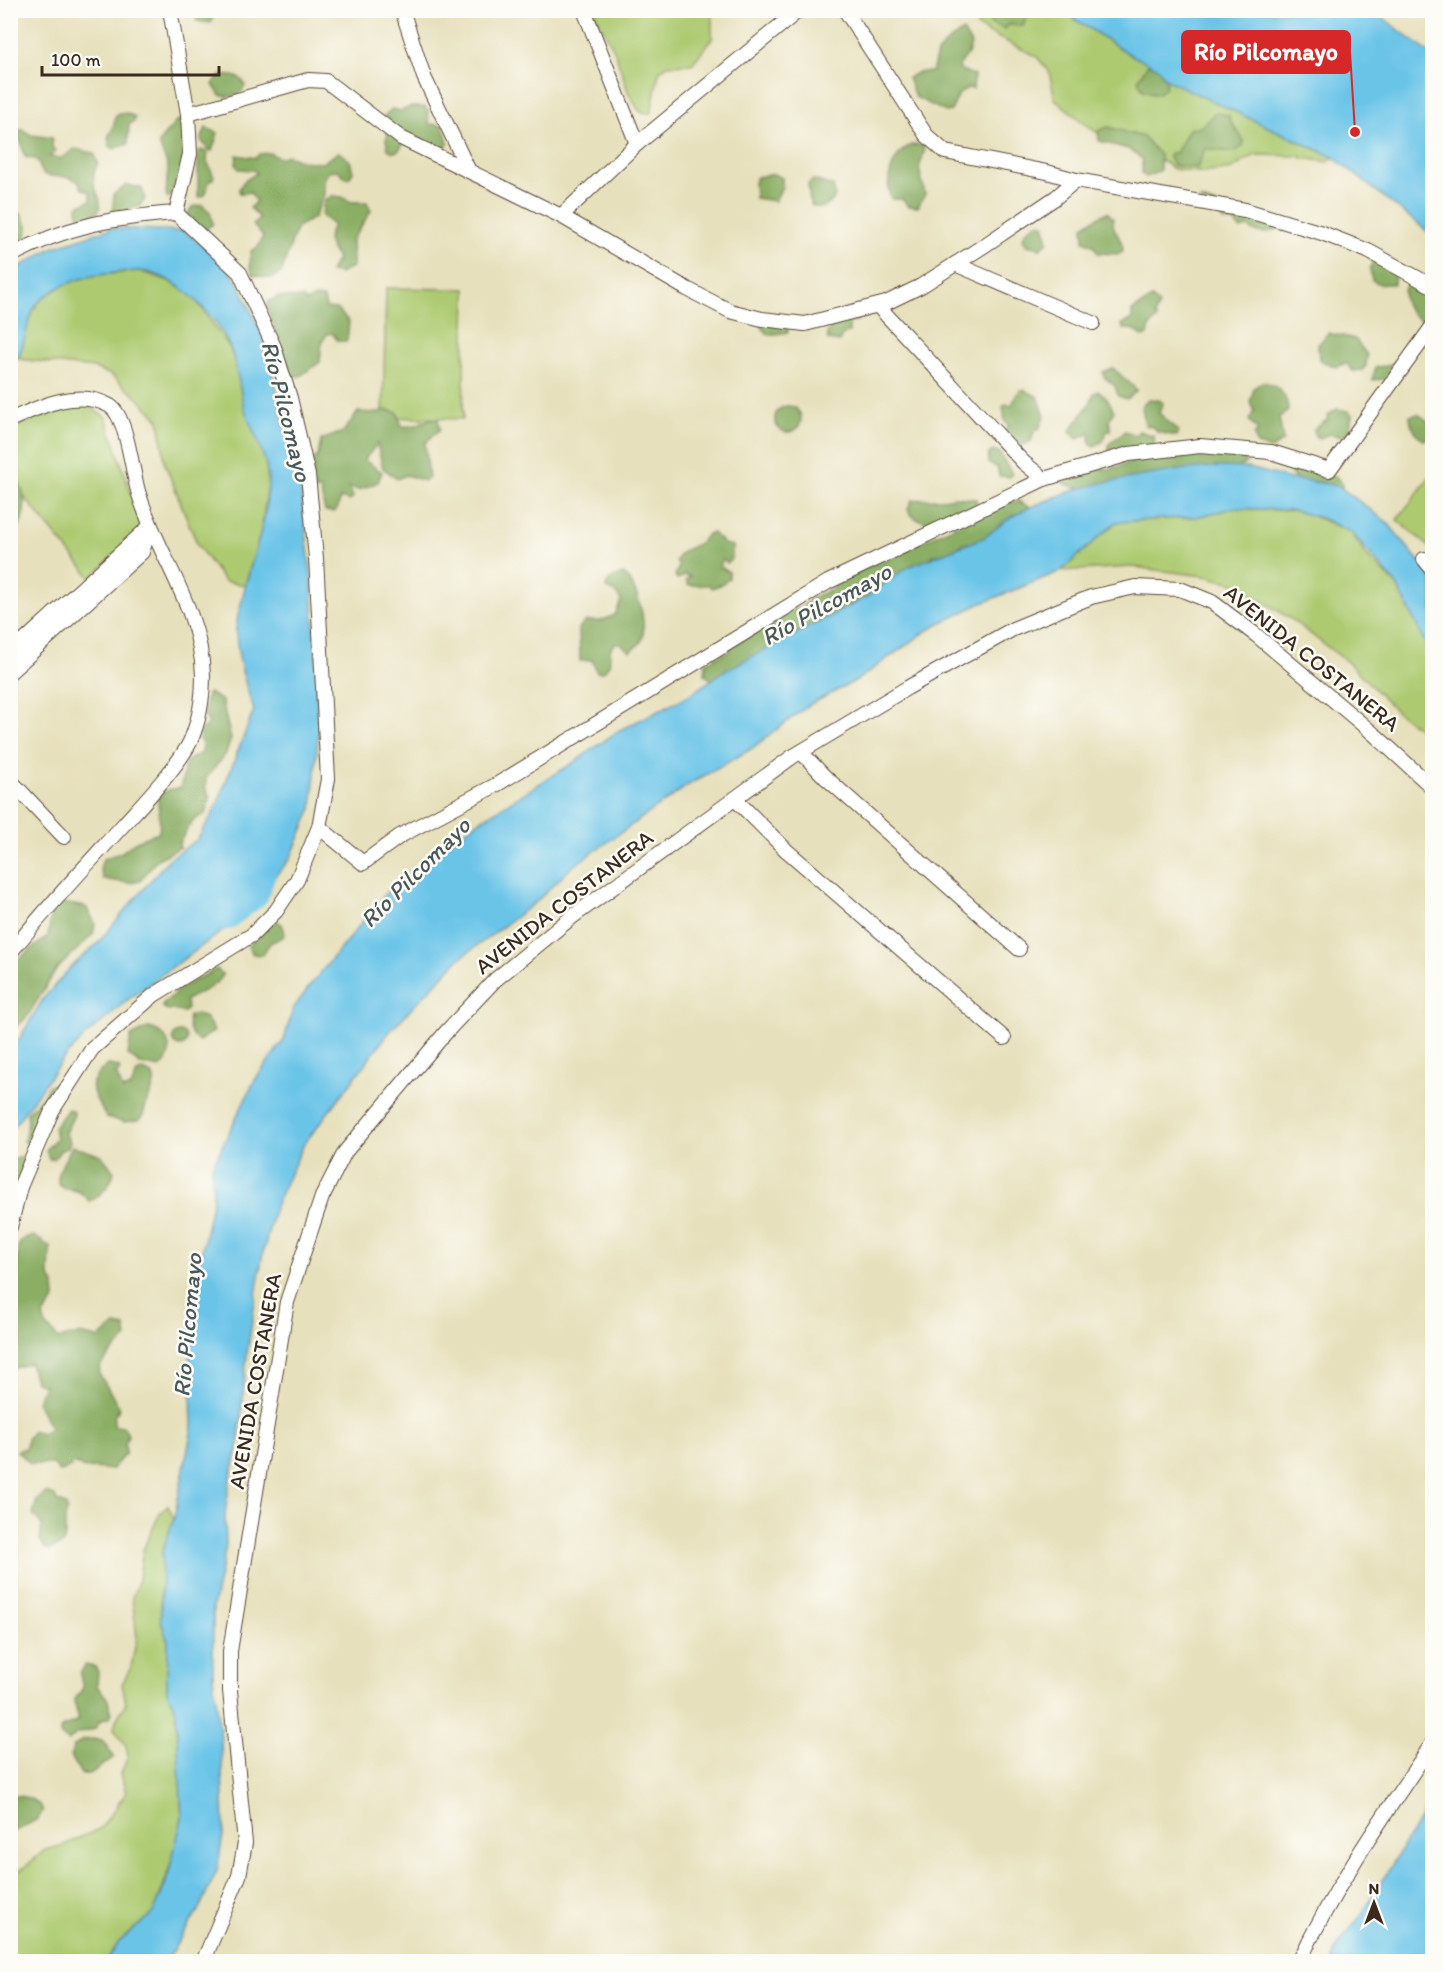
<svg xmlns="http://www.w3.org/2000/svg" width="1443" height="1972" font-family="Itim,sans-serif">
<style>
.green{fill:#adca71;stroke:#747a48;stroke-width:1.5}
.forest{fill:#8aae63;stroke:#626c40;stroke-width:1.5}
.water{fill:#6ac4e8;stroke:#527783;stroke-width:1.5}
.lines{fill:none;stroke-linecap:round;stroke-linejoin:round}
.river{stroke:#6ac4e8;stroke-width:21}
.minor-casing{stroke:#554536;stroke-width:16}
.minor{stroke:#fff;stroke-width:14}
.labels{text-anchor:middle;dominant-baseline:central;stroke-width:5;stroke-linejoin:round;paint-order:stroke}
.street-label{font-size:22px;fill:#3b2a1e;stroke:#fdfcf7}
.water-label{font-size:24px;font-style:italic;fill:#49585b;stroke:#fdfcf7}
.leader{fill:none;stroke:#d62828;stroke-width:2}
.callout-dot{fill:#d62828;stroke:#fdfcf7;stroke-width:2}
.callout{fill:#d62828;stroke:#d62828;stroke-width:2}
.callout-label{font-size:24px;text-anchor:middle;font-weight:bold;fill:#fff}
</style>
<rect width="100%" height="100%" fill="#fdfcf7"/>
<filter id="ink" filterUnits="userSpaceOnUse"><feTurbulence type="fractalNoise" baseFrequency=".0167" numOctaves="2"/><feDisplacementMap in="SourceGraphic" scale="12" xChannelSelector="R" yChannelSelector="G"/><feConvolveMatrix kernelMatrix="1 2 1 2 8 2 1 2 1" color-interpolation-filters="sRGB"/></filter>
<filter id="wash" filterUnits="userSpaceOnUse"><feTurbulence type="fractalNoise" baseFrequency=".008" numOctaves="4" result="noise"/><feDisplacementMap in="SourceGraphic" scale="24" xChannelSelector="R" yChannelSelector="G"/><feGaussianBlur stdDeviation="1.35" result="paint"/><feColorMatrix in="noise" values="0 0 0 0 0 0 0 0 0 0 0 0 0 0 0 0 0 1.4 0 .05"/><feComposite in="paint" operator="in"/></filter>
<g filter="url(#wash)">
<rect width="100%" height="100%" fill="#e7e0bc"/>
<g class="green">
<polygon points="594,11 712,11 712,39 692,64 667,65 659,72 651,113 640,112 629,94 615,52"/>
<polygon points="965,11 1062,11 1131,55 1154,65 1167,80 1333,157 1329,162 1302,158 1301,156 1254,155 1232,169 1203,173 1174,169 1139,147 1102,136 1086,125 1055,99 1049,71 1036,56 985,31 977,26"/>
<path d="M139,271L167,280L193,296L230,348L266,463L268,485L260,536L245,585L224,581L198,546L165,464L159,420L139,399L111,375L94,368L19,359C23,342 26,320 36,306C59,274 105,274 139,271Z"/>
<polygon points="386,288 466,289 463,419 383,417"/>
<polygon points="86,405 106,417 142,527 91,578 11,481 10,429 49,413"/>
<polygon points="1432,474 1432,549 1397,520"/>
<polygon points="1233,508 1301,511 1351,532 1368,557 1397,585 1426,644 1432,668 1432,738 1396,711 1350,664 1288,617 1234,583 1204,576 1133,567 1061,571 1116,522 1196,517"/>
<polygon points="168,1506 174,1519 162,1551 161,1621 168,1641 167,1692 176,1710 178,1733 182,1816 178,1842 157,1905 152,1914 119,1942 106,1961 11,1961 10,1873 20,1871 45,1850 64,1845 101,1828 126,1793 121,1774 128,1756 126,1746 114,1729 116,1720 126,1703 122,1684 131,1667 137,1637 132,1598 139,1579 143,1550 160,1513"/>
</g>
<g class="forest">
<polygon points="216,11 211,23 197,21 193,11"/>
<polygon points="973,11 1030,10 1030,11 1023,26 1008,25 1005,29 991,24 985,11"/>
<polygon points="963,31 971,44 968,54 959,65 960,70 974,75 973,89 968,88 959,94 951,111 946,112 915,97 908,78 918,72 932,72 937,53 947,42"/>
<polygon points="1148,64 1157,67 1167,80 1165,89 1157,94 1143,90 1138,80"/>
<path d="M223,75C232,76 243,76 245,86C241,95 230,99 220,95L213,85L217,78Z"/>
<polygon points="410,107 425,107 428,111 429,124 443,125 448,143 442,151 404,143 398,151 393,152 388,149 386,139 388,135 381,119 392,109 401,111"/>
<polygon points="126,113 135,117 134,122 129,124 128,144 114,149 110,146 108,137 113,128 116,115"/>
<polygon points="1215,113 1229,115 1230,121 1244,141 1243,146 1234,152 1205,149 1197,168 1173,165 1169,157 1171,153 1176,153 1189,129 1199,128"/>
<path d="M186,119L191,121L179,187L168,198L166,194L168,167L159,144C162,134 171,130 176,121Z"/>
<polygon points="1108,127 1143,137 1160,155 1160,171 1146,177 1142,174 1142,159 1128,149 1099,141 1098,131"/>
<polygon points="206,128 218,133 212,151 208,150 201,140"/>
<path d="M23,130L31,135L52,138V147L56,151L49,157L62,158L75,149L94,153L98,163C85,191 105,192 99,211L88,217H80L77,210L79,205L91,200L90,192L81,188L80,183C66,172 59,180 43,174C35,158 42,160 25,157L20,139L11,143V131Z"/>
<path d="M912,145H922L925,149L919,168L925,194L918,207L908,206L902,199H892C882,184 894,150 912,145Z"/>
<polygon points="201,150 208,153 207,161 214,177 209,182 205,195 201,197 198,197 198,152"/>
<polygon points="339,152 350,161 353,172 350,177 346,178 338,170 329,171 324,180 324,194 314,218 297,227 281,273 272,278 253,275 250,266 251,251 258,247 263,236 253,225 260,218 250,208 256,201 250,192 240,194 239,189 244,181 257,173 253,170 239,169 236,165 237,155 256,158 259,154 270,153 279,158 288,155 302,161 322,163"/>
<polygon points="773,174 782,178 782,187 775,201 755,198 754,182 757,177"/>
<path d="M813,180L833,186L835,197C829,206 821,212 810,204L808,184Z"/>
<polygon points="127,185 142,188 145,199 140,206 112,217 114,194"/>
<path d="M332,196L342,197L351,202H367L371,211L352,240L353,266L340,274L330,272L337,259C329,241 324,244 333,225L322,216L324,201Z"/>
<path d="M1199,199L1283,227C1270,232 1258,237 1248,227L1240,229L1234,222L1223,221L1219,212Z"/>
<polygon points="202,205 210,212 213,224 203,231 187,215 192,207"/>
<polygon points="12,211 21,214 27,226 26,240 11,243"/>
<path d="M1107,212L1113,218C1111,232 1123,237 1123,250L1120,254L1098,253L1093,245L1084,241L1083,226Z"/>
<polygon points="1037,223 1044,224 1048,242 1040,248 1027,245 1023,240 1025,232"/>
<polygon points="1368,258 1395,271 1394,284 1380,284 1372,280 1370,269 1374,261"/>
<path d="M1410,285L1424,288L1432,299V324C1414,320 1399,306 1405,287Z"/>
<polygon points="277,297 303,298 306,302 315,297 324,298 326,308 337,309 349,322 347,341 338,341 332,333 327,334 322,342 320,362 300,376 291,375 267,307 268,302"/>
<polygon points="1152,298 1159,305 1155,314 1157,319 1150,326 1148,335 1144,337 1132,329 1123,329 1122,324 1132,320 1132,311"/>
<polygon points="859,315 859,320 849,323 849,332 842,335 839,342 828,340 827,332 832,326 830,324"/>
<polygon points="787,323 788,332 769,335 762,328 762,325"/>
<polygon points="1328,333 1355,339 1367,355 1366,366 1362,370 1353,371 1346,363 1336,367 1319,360 1318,345"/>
<polygon points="1402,359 1386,379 1372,380 1376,367 1387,366"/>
<polygon points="1113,368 1137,390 1127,399 1118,396 1115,386 1104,377 1103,372"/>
<path d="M1262,382C1277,384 1288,395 1288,411L1279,417L1283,441L1271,449L1257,445L1254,435L1258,431L1249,420L1255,411L1250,403L1254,388Z"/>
<polygon points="1020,390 1025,390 1038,397 1045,416 1039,429 1034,431 1031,441 1023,445 1006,435 1005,430 1009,426 1005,421 1003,407 1006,404 1011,406"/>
<polygon points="1099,391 1107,398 1114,411 1109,420 1111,430 1106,432 1103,441 1094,446 1090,443 1090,433 1077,439 1070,431 1090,403 1094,393"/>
<polygon points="1148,399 1159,400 1163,403 1159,413 1178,431 1177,436 1157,432 1155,428 1145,425 1142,406"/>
<circle cx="788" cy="419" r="13"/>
<polygon points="1337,409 1348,411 1352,415 1349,432 1341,437 1331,434 1319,438 1315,436 1314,429 1327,420 1328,415"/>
<path d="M382,410L397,412L402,426C418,429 426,416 438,419L440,429L425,443L429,478L425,481L406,475L397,479L383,468L377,444L364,460L382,472L378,482L359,490L349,487L353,497L350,501L340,498L338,508L334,512L325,511L320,489L315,491L310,462L318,456L321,440L343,432L358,412L378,413Z"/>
<path d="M1418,414L1432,424V434L1424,440C1416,436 1410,424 1410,416Z"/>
<polygon points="1125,431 1136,435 1139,431 1154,436 1154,446 1109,455 1109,444"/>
<polygon points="994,451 999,452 1012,474 1009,477 999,476 997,467 988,463 989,453"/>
<path d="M1220,451L1244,458L1246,463L1235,470L1153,479L1150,474C1138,475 1134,483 1124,486C1106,492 1078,491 1062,482L1061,480L1100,468L1108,469L1141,460L1173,459L1183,452Z"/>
<polygon points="1270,454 1335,476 1342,483 1342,489 1322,482 1297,481 1288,470 1271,464"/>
<path d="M11,472C32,495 26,517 11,542Z"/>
<path d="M954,497L976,499L977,503C962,517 918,533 908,509L912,500C928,498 939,501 954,497Z"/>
<path d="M1018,501L1033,509L978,544L964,543L950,554L933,555L925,566L858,603L843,606L837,616L712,680L705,675L706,662L729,651L730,647L794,610L802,608C814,590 829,597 837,582L1001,504Z"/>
<path d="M713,533L724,544L733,546L731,560L727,563L724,560L720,563V567L729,572V578L722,584L712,588L709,585H688L686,580L690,577L686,575L677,579L675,575L679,566L676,562C679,547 696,548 702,541C704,539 705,536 708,534Z"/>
<path d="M623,574C637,582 649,628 641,642C638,647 634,647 630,651L618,642C605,649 612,654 609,665L603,672H597L592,660L580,661L579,628L586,621H601L615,615L621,601L617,594L606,588C607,579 615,577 623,574Z"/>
<path d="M209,693L222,701L231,739L225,755L206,778V788L210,797L206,813L192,821L179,843L180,847L156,860L140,881L130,883L103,879L100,868L103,859L122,852L135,842L159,832C161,819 158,810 158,797L168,790L180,788C189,768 176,764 202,753V743L199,739L201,730L209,723L204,715L207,694Z"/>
<polygon points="62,903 86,907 95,923 93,934 56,970 27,1017 18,1025 11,1024 11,965 48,936 52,911"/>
<path d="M274,920L282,924L285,933L283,937L270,943L262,955L253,954L248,946C252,940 256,941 260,936C266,930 266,925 274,920Z"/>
<path d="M217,969L223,975C218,986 196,994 186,1000L187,1009L184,1012L165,1009L162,1006L180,988Z"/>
<path d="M197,1014L206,1018L214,1031L199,1041C190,1037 187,1025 189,1016Z"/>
<path d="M148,1028C169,1031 177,1053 160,1068L140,1064L128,1055L131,1036Z"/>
<circle cx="180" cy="1039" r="7"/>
<path d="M108,1065L119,1067L120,1071L116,1074L123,1090L131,1087L137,1073L141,1070C163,1074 152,1090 147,1102C144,1109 145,1115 139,1120L124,1122L106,1117C95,1095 81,1084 108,1065Z"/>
<polygon points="63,1082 37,1142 28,1144 24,1141 28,1122 27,1113 44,1095 48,1086"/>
<polygon points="68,1109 73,1111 74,1115 65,1133 70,1142 68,1147 60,1151 54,1159 49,1159 46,1150 56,1138 54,1128"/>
<path d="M72,1146L102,1156L114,1172C111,1185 101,1195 89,1201C82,1192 76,1189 64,1189L58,1182V1173Z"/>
<polygon points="27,1156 11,1207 11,1164 17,1158"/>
<polygon points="34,1236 50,1247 49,1276 54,1284 55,1299 43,1315 45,1324 59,1339 79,1334 99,1338 115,1325 125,1327 127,1337 101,1364 99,1374 120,1408 114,1416 114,1426 124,1427 128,1435 125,1444 126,1453 112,1469 84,1468 76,1464 59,1472 54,1464 31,1464 17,1451 26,1448 27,1439 33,1431 43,1434 50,1428 37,1402 44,1385 35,1382 30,1363 12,1369 11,1366 11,1293 17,1275 18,1246 24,1238"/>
<path d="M46,1493L55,1496L57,1501L66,1505L67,1511C62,1522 68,1531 63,1544L49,1550L45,1548L40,1540L42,1525L33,1514L37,1500Z"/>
<polygon points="85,1665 95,1667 98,1671 97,1686 107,1698 112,1713 109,1718 100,1721 95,1729 76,1734 68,1741 60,1734 60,1729 79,1720 74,1701 83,1688 80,1674"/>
<polygon points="93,1739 103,1741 114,1757 90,1774 81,1774 71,1756 73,1747 83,1740"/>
<path d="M11,1795C25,1797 35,1797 43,1810L38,1819L13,1832Z"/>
</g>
<g class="water">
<polygon points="1062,11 1374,11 1432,55 1432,235 1333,157 1167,80 1157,67 1131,55"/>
<path d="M112,228L184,231L224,263L241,288L268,348L285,430L297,457L312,582L319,725L312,808L290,859L258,896L228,927L130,998L84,1037L63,1059L11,1130V1053L43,999L70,968L96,945L168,860L198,839L215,810L254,710C245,684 237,658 236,631C236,622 239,612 241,604C249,565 267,525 268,485C269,456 252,433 244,407C239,388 238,368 231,350C217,316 176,273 138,271C127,271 116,273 106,274C82,277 63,283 43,298C22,315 30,349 11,365V272L52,248Z"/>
<polygon points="1218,467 1249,468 1291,479 1330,484 1341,488 1387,522 1432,577 1432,668 1426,644 1397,585 1351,532 1321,518 1291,510 1233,508 1196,517 1116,522 1061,571 977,605 928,630 857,680 809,705 751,749 693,782 572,867 537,901 458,960 391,1030 304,1144 275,1206 262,1257 247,1353 238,1450 230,1479 225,1514 226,1546 213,1607 213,1677 221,1739 224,1829 217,1871 198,1911 166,1961 106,1962 119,1942 152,1914 157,1905 167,1880 182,1818 176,1710 167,1692 168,1641 161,1621 162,1551 174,1519 192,1428 190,1350 202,1251 213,1198 212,1167 255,1080 284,1040 293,1009 312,983 393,885 473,825 573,763 618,731 688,696 724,671 865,598 908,567 985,537 1008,519 1028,508 1071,491 1101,483 1185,469"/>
<path d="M1432,1801L1431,1961H1332C1337,1941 1350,1932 1361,1915C1386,1877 1406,1838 1432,1801Z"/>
</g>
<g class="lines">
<polyline class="river" points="227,920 258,896 267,869"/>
</g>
</g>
<g filter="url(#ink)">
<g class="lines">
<g class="minor-casing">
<g id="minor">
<polyline points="170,10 188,114 190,154 176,213"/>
<polyline points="402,10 424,77 469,171"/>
<polyline points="584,10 637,144"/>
<polyline points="845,10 926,135 945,152 1047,172 1076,180 1245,210 1322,233 1368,251 1432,286"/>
<polyline points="188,114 308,80 326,81 401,138 561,216 687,289 730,311 762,319 805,324 886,303 921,286 985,245 1055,198 1076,180"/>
<polyline points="561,216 637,144 799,10"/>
<path d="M10,256C69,225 111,218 176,213L240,273L274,347L290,398L308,475L316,558L328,779L319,827L297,880L276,911L252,935L154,995L92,1049L52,1111L20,1187L10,1227"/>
<polyline points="955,264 1093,323"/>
<polyline points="878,306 1023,462 1044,479"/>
<path d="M10,420C40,406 79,388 110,406C127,417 132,471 138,491C156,553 201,608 203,675C203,696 199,722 190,742C179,765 143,803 125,823C86,866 46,908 10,953"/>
<polyline points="1424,559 1432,569"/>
<polyline points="10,654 148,528"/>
<polyline points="10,672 142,552 150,527"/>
<polyline points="801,752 825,777 1019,949"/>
<polyline points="10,780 64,837"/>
<polyline points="735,799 786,850 1004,1038"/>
<polyline points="319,827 363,863 400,836 496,785 828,582 1044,479 1129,454 1200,446 1271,452 1329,470 1432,327"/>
<polyline points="203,1962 239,1876 245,1843 230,1691 230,1651 287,1302 322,1197 345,1152 447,1031 495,980 572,917 792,757 907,688 1013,629 1091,597 1135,587 1180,589 1212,602 1256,635 1375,735 1432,787"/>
<path d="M1299,1962C1336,1884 1384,1815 1432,1744"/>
</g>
</g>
<use href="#minor" class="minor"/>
</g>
</g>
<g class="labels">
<g class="street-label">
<text transform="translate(1312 658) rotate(39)">AVENIDA COSTANERA</text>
<text transform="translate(564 902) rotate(-38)">AVENIDA COSTANERA</text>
<text transform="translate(255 1381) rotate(-80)">AVENIDA COSTANERA</text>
</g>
<g class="water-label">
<text transform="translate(287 411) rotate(76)">Río Pilcomayo</text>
<text transform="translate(826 604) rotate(-29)">Río Pilcomayo</text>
<text transform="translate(415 872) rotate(-45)">Río Pilcomayo</text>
<text transform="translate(187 1325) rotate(-85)">Río Pilcomayo</text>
</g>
</g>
<path class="leader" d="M1355 132L1350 52"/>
<circle class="callout-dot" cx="1355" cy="132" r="6"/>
<rect class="callout" x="1182" y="31" width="168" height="42" rx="6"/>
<g class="callout-label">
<text x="1266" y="60">Río Pilcomayo</text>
</g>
<rect width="1443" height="1972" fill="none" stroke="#fdfcf7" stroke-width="36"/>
<g transform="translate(1374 1903)" stroke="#fdfcf7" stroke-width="4.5" paint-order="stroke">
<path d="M0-4.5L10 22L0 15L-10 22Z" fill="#3b2a1e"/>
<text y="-9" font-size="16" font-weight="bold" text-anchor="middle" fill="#3b2a1e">N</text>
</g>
<path d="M42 66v9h177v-9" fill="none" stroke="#3b2a1e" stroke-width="3"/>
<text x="51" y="66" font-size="18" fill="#3b2a1e" stroke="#fdfcf7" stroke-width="4.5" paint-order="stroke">100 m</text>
</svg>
